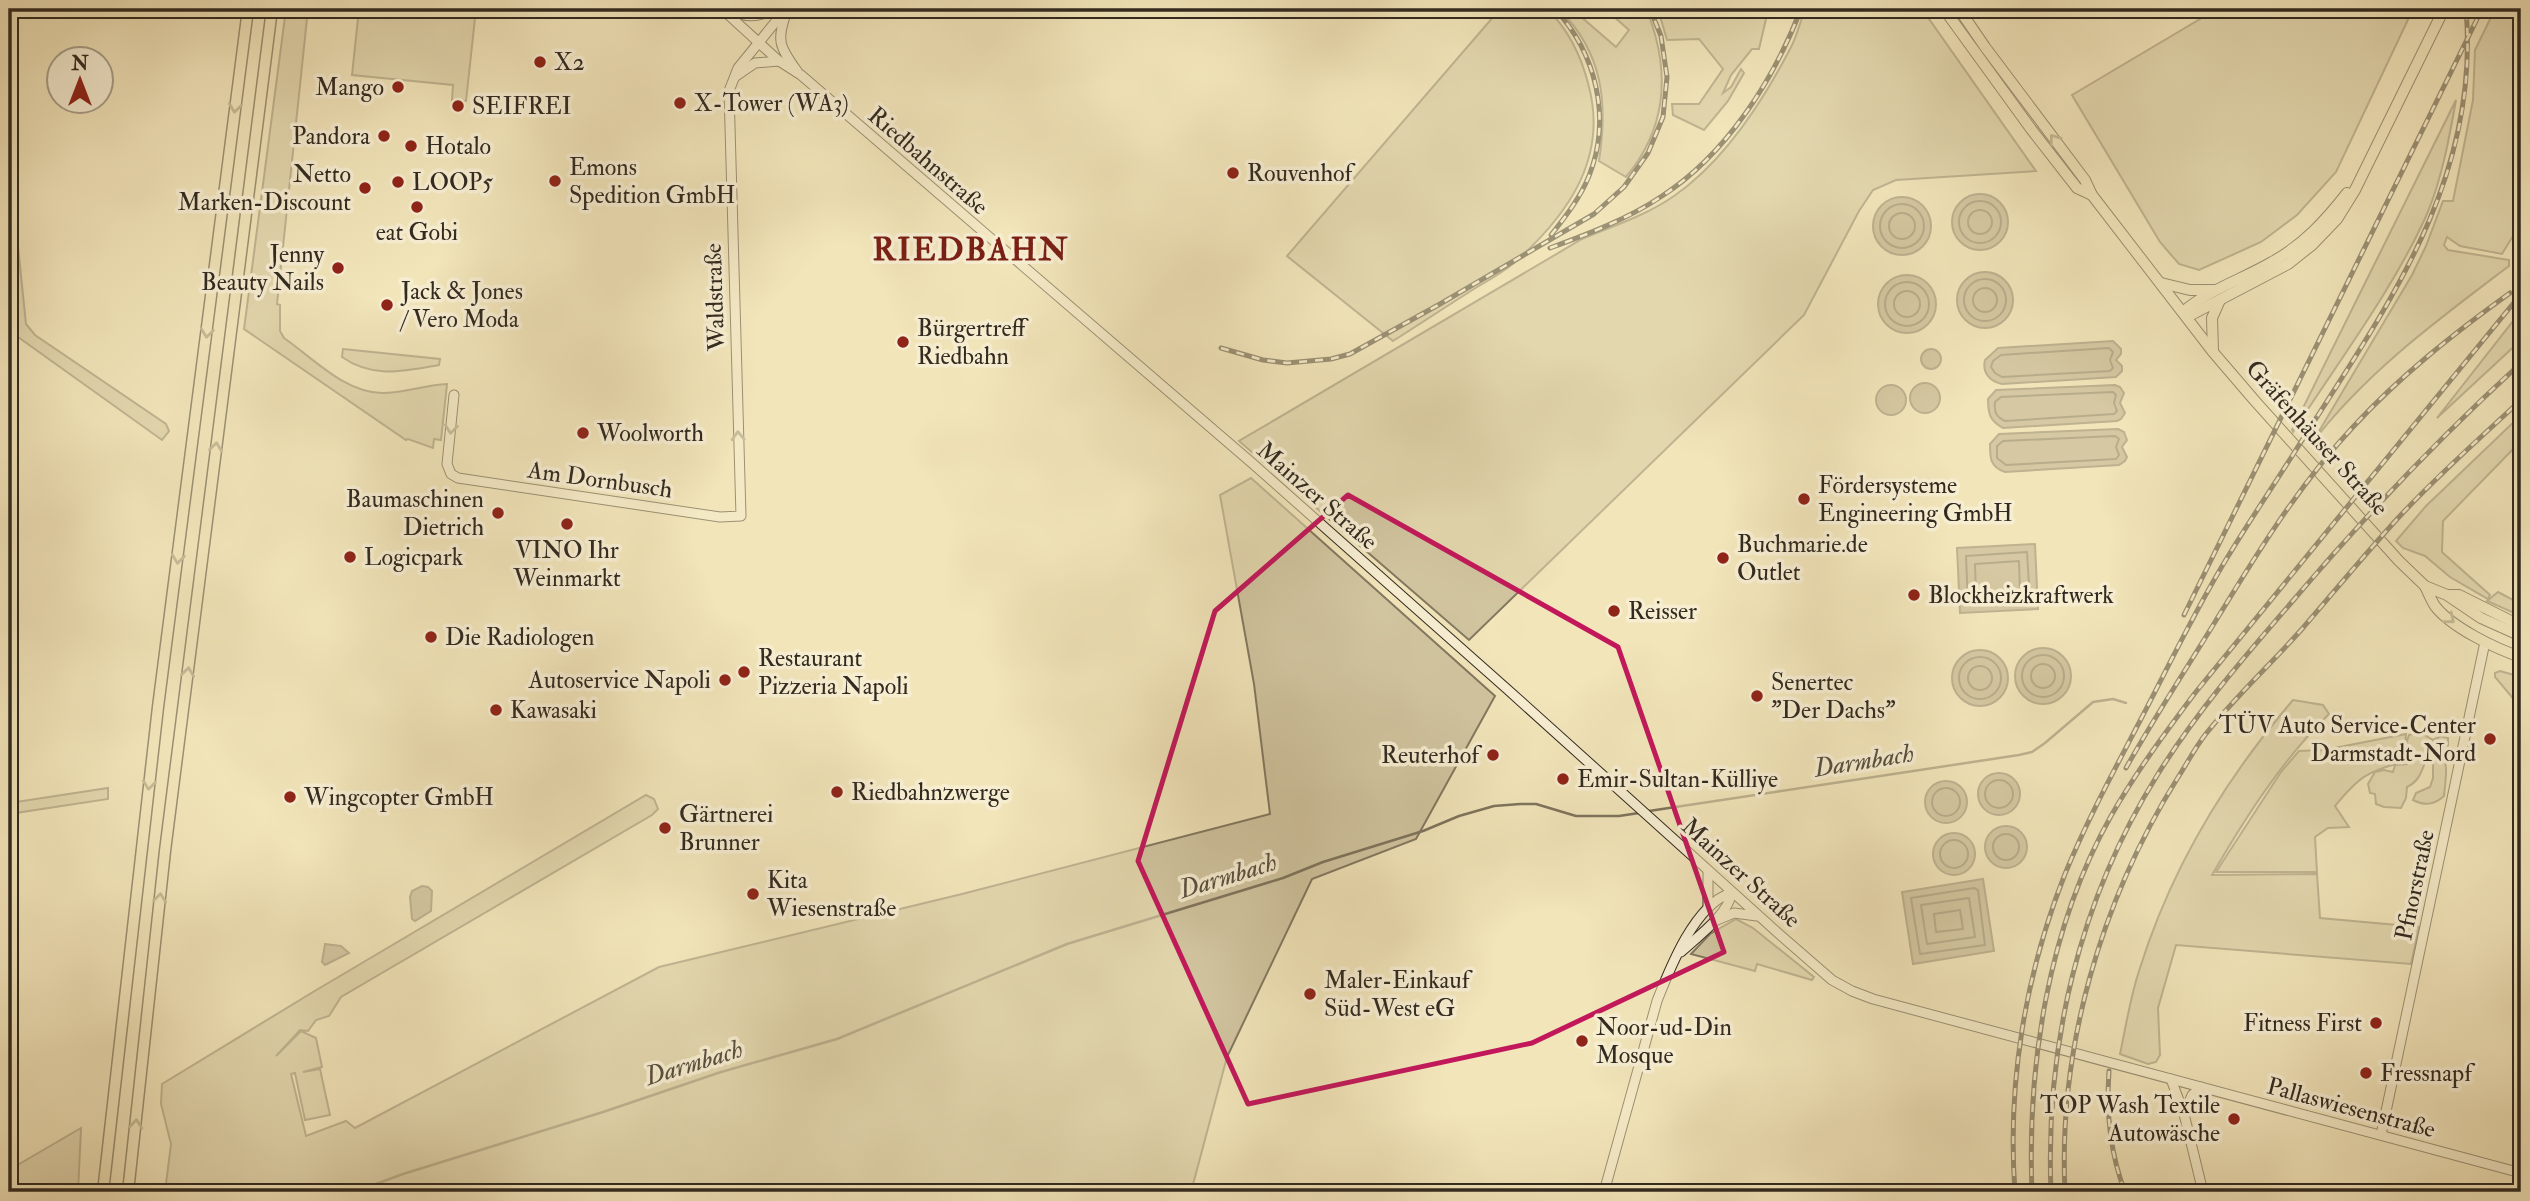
<svg xmlns="http://www.w3.org/2000/svg" width="2530" height="1201" font-family="'IM FELL Double Pica',serif">
<style>
.green{fill:#d1c5a0;stroke:#827860;stroke-width:2}
.water{fill:#b1a586;stroke:#7e745d;stroke-width:2}
.lines{fill:none;stroke-linecap:round;stroke-linejoin:round}
.shore{stroke:#726853;stroke-width:2}
.stream{stroke:#7e745d;stroke-width:2.5}
.secondary-casing{stroke:#322a20;stroke-width:11}
.primary-casing{stroke:#322a20;stroke-width:12}
.highway-casing{stroke:#322a20;stroke-width:13}
.secondary{stroke:#f7eed2;stroke-width:9}
.primary{stroke:#f2e5ba;stroke-width:10}
.highway{stroke:#f2e5ba;stroke-width:10}
.rail-casing{stroke:#322a20;stroke-width:5}
.rail{stroke:#f7eed2;stroke-width:2.5;stroke-dasharray:8;stroke-linecap:butt}
.oneway{stroke:#92886d}
.oneway2{stroke:#948c79}
.marked{fill:none;stroke:#c2185b;stroke-width:5;stroke-linejoin:round}
.poi-dot{fill:#8f2418;stroke:#f7eed2;stroke-width:2.5}
.labels{text-anchor:middle;dominant-baseline:central;stroke-width:7;stroke-linejoin:round;paint-order:stroke}
.poi-label{font-size:24px;fill:#322a20;stroke:#f7eed2;text-anchor:start}
.street-label{font-size:24px;fill:#322a20;stroke:#f7eed2}
.water-label{font-size:26px;font-style:italic;fill:#584f3f;stroke:#f7eed2}
.district-label{font-size:32px;font-weight:bold;letter-spacing:2px;fill:#7a1f14;stroke:#f7eed2}
</style>
<rect width="100%" height="100%" fill="#f2e5ba"/>
<filter id="stains"><feTurbulence type="fractalNoise" baseFrequency=".00286" numOctaves="4"/><feColorMatrix values="0 0 0 0 .2 0 0 0 0 .09 0 0 0 0 .02 0 0 0 .5 -.17"/></filter>
<radialGradient id="worn" r=".72"><stop offset=".6" stop-color="#630" stop-opacity="0"/><stop offset="1" stop-color="#630" stop-opacity=".3"/></radialGradient>
<g class="green">
<path d="M286,9H308L277,304L280,305V331L284,338C313,358 345,393 382,393C404,393 425,385 447,384L441,440L434,439L433,448L408,439L406,440L244,329Z"/>
<polygon points="359,9 476,9 466,101 452,100 453,85 352,75"/>
<path d="M1500,9H1547C1569,30 1582,58 1589,87C1608,160 1566,217 1514,263C1502,273 1487,281 1474,289C1447,306 1420,324 1393,341L1287,256Z"/>
<path d="M1559,9H1572L1616,47L1629,30L1605,9H1646L1648,13C1670,71 1667,128 1626,177L1599,161C1608,102 1603,53 1559,9Z"/>
<polygon points="1658,9 1772,9 1766,19 1759,49 1752,49 1731,75 1723,93 1731,87 1741,69 1744,73 1728,101 1704,130 1673,115 1672,104 1699,104 1723,69 1699,39 1667,40"/>
<path d="M1805,9H1922L2036,171L1896,180L1873,190L1859,211L1804,315L1469,640L1239,441L1582,239C1613,226 1647,215 1674,196C1723,162 1763,101 1790,49C1797,37 1800,22 1805,9Z"/>
<polygon points="2217,9 2413,9 2336,172 2297,215 2261,242 2199,270 2179,264 2160,242 2072,95"/>
<path d="M2495,9H2521V223L2502,254L2460,246L2447,237L2444,245L2448,250L2509,260V266C2439,319 2366,372 2312,443L2412,275L2426,246L2443,201H2453L2473,100L2475,50Z"/>
<path d="M2456,100C2449,139 2442,178 2427,214C2393,290 2338,362 2293,432L2292,430Z"/>
<polygon points="10,219 17,237 26,324 35,335 166,424 169,431 162,440 18,337 11,239 9,239"/>
<polygon points="2521,311 2521,340 2437,418"/>
<path d="M343,349L440,359L439,365C404,371 373,379 342,357Z"/>
<polygon points="2521,415 2521,441 2443,521 2442,552 2490,595 2488,599 2450,577 2425,556 2403,548 2396,541 2426,506"/>
<polygon points="1251,478 1495,696 1416,839 1312,879 1227,1057 1191,1192 165,1192 171,1144 161,1104 162,1084 313,992 646,795 654,799 658,809 652,815 341,997 329,1016 316,1020 308,1031 300,1030 276,1056 301,1031 316,1038 322,1067 303,1072 320,1069 330,1115 305,1120 295,1073 291,1074 306,1136 346,1121 355,1128 659,967 962,894 1270,814 1254,684 1220,495"/>
<polygon points="2498,592 2521,604 2521,616 2487,601"/>
<polygon points="2500,671 2521,677 2521,708 2495,677 2495,673"/>
<path d="M2293,700L2323,705L2329,714C2282,760 2245,818 2212,875L2317,874L2320,918L2419,927L2411,964L2176,945L2158,1008L2160,1055L2156,1062L2148,1064L2120,1054C2126,1026 2130,998 2139,971C2170,871 2225,779 2293,700Z"/>
<path d="M2420,732L2433,740L2441,736L2448,738V750L2442,754C2449,765 2445,783 2444,796C2434,805 2425,806 2413,800L2416,793L2430,787L2433,778V760L2427,757C2422,770 2420,781 2407,787L2406,798L2401,808L2384,807L2376,804L2375,794L2370,793L2368,784L2375,772L2384,770L2393,772L2395,765L2407,764L2404,751L2403,762C2367,771 2358,778 2335,806L2349,827L2328,828L2315,837L2317,872H2216L2281,772L2299,751L2324,750L2406,734L2405,747L2409,735Z"/>
<polygon points="108,788 108,799 9,814 9,803"/>
<polygon points="1736,919 1753,928 1814,977 1812,980 1757,964 1755,971 1691,954 1710,934"/>
<polygon points="81,1128 78,1192 9,1192 9,1170"/>
</g>
<g class="water">
<circle cx="1980" cy="222" r="28"/>
<circle cx="1902" cy="226" r="29"/>
<circle cx="1985" cy="300" r="28"/>
<circle cx="1907" cy="304" r="29"/>
<path d="M2113,341L2121,349V354L2116,360L2122,366V371L2116,377L2002,384C1989,381 1982,372 1985,360L1998,348Z"/>
<circle cx="1931" cy="359" r="10"/>
<circle cx="1925" cy="398" r="15"/>
<circle cx="1891" cy="400" r="15"/>
<path d="M2115,385L2120,387L2124,393L2120,403L2125,413L2121,419L2117,421L2003,428C1990,421 1988,414 1988,399L1996,390Z"/>
<path d="M2118,429L2124,432L2127,440L2122,447L2127,457L2125,461L2119,465L2005,472C1990,467 1990,458 1990,444L1999,434Z"/>
<polygon points="2035,544 2038,609 1960,613 1957,548"/>
<circle cx="2043" cy="676" r="28"/>
<circle cx="1980" cy="678" r="28"/>
<circle cx="1999" cy="794" r="21"/>
<circle cx="1946" cy="802" r="21"/>
<circle cx="2006" cy="847" r="21"/>
<circle cx="1954" cy="854" r="21"/>
<polygon points="1983,879 1994,951 1913,964 1902,892"/>
<polygon points="422,886 428,887 432,891 431,911 415,921 412,919 410,897 412,891"/>
<polygon points="325,944 341,946 349,953 325,965 322,962"/>
</g>
<g class="lines">
<g class="shore">
<circle cx="1980" cy="222" r="21"/>
<circle cx="1902" cy="226" r="22"/>
<circle cx="1980" cy="222" r="12"/>
<circle cx="1902" cy="226" r="13"/>
<circle cx="1985" cy="300" r="21"/>
<circle cx="1907" cy="304" r="22"/>
<circle cx="1985" cy="300" r="12"/>
<circle cx="1907" cy="304" r="13"/>
<polygon points="2109,348 2113,352 2110,360 2113,368 2110,371 2002,377 1995,373 1991,367 1993,361 2001,355"/>
<path d="M2113,392L2116,395L2114,403L2117,411L2114,414L2005,421C1996,417 1994,412 1995,402L2001,397Z"/>
<polygon points="2115,436 2119,439 2116,447 2119,455 2116,459 2006,465 1997,458 1997,446 2003,441"/>
<polygon points="2027,552 2030,602 1968,604 1966,556"/>
<polygon points="2019,561 2020,593 1976,595 1975,564"/>
<circle cx="2043" cy="676" r="21"/>
<circle cx="1980" cy="678" r="21"/>
<circle cx="2043" cy="676" r="12"/>
<circle cx="1980" cy="678" r="12"/>
<circle cx="1999" cy="794" r="14"/>
<circle cx="1946" cy="802" r="14"/>
<circle cx="2006" cy="847" r="13"/>
<circle cx="1954" cy="854" r="14"/>
<polygon points="1974,888 1978,890 1985,945 1920,954 1911,898"/>
<polygon points="1969,898 1975,937 1927,944 1921,905"/>
<polygon points="1960,910 1963,929 1936,932 1934,914"/>
</g>
<g class="stream">
<polyline points="1649,811 2019,755 2032,752 2045,743 2093,702 2113,699 2126,703"/>
<polyline points="354,1192 403,1174 603,1112 721,1072 837,1039 1067,944 1283,878 1323,862 1423,831 1459,816 1494,806 1520,804 1536,804 1576,816 1619,816 1639,813"/>
</g>
<g class="secondary-casing">
<g id="secondary">
<polyline points="722,9 779,61 801,75 1252,463 1507,689 1778,933 1832,980 1852,991 1873,999 2521,1173"/>
<path d="M729,9C745,19 759,17 775,9"/>
<path d="M787,11C776,40 779,46 797,71"/>
<polyline points="736,76 755,63 779,61"/>
<polyline points="454,395 447,464 451,474 458,478 720,517 741,516 729,91 738,68 786,9"/>
<polyline points="1708,908 1708,871"/>
<polyline points="1717,920 1734,913 1757,916"/>
<path d="M1681,952C1696,938 1730,913 1731,893"/>
<polyline points="2171,1079 2184,1114 2203,1192"/>
<polyline points="2185,1112 2192,1095 2201,1087"/>
<polyline points="2381,1135 2485,642"/>
<path d="M1604,1192L1657,1001C1670,968 1695,904 1731,893"/>
</g>
</g>
<g class="primary-casing">
<g id="primary">
<polyline points="1944,9 2031,129 2077,188 2092,195"/>
<polyline points="1959,9 1985,47 2085,180 2092,195 2213,352 2255,401 2399,561 2425,586 2447,595 2481,618 2521,636"/>
<polyline points="2161,283 2190,290 2215,290"/>
<path d="M2183,312C2208,290 2243,279 2272,262C2303,245 2326,220 2347,193"/>
<polyline points="2187,317 2288,264 2312,245 2337,219 2355,190 2444,9"/>
<polyline points="2213,351 2212,318 2220,300"/>
<path d="M2425,586C2428,592 2431,600 2435,606C2451,627 2496,649 2521,657"/>
<polyline points="2449,595 2459,595 2521,626"/>
</g>
</g>
<g class="highway-casing">
<g id="highway">
<polyline points="103,1192 158,707 248,9"/>
<polyline points="128,1192 165,851 272,9"/>
</g>
</g>
<use href="#secondary" class="secondary"/>
<use href="#primary" class="primary"/>
<use href="#highway" class="highway"/>
<g class="rail-casing">
<g id="rail">
<path d="M1551,235C1566,216 1580,198 1589,176C1612,118 1596,53 1555,9"/>
<path d="M1550,248C1588,234 1628,219 1662,196C1727,154 1774,79 1801,9"/>
<polyline points="1221,348 1263,360 1287,363 1331,359 1350,354 1440,304 1594,214 1624,187 1648,153 1663,117 1667,77 1661,36 1650,9"/>
<polyline points="2184,615 2482,9"/>
<path d="M2126,768C2154,718 2185,671 2215,622C2256,555 2298,486 2353,427C2400,376 2453,334 2510,293"/>
<path d="M2109,1071C2106,1112 2110,1153 2125,1192"/>
<path d="M2015,1192C2007,1084 2025,975 2065,874C2087,820 2115,769 2142,717C2168,667 2192,617 2221,568C2244,529 2270,491 2294,453C2382,313 2481,184 2466,9"/>
<path d="M2032,1192C2027,1065 2048,928 2111,816C2136,772 2165,733 2195,693L2521,294"/>
<path d="M2051,1192C2045,1045 2079,900 2158,774C2196,713 2244,657 2291,603C2363,518 2439,438 2521,363"/>
<path d="M2065,1192C2058,1048 2101,901 2177,779C2186,765 2195,748 2205,735C2235,697 2270,665 2302,629C2334,592 2365,554 2399,517C2437,476 2480,438 2521,400"/>
</g>
</g>
<use href="#rail" class="rail"/>
</g>
<defs><path id="oneway-chevron" d="M-2-3.5L2.5 0L-2 3.5" fill="none" stroke-width="1.6" stroke-linecap="round" stroke-linejoin="round" transform="scale(1.75)"/></defs>
<g class="oneway">
<use href="#oneway-chevron" transform="translate(235 108) rotate(97)"/>
<use href="#oneway-chevron" transform="translate(2054 139) rotate(-127)"/>
<use href="#oneway-chevron" transform="translate(207 333) rotate(97)"/>
<use href="#oneway-chevron" transform="translate(216 447) rotate(-83)"/>
<use href="#oneway-chevron" transform="translate(178 559) rotate(97)"/>
<use href="#oneway-chevron" transform="translate(2450 619) rotate(39)"/>
<use href="#oneway-chevron" transform="translate(188 672) rotate(-83)"/>
<use href="#oneway-chevron" transform="translate(149 785) rotate(97)"/>
<use href="#oneway-chevron" transform="translate(160 898) rotate(-84)"/>
<use href="#oneway-chevron" transform="translate(136 1124) rotate(-84)"/>
</g>
<g class="oneway2">
<use href="#oneway-chevron" transform="translate(451 429) rotate(96)"/>
<use href="#oneway-chevron" transform="translate(738 436) rotate(-92)"/>
</g>
<path d="M0 0H2530V1201H0ZM1348,495L1618,647L1724,952L1532,1043L1248,1104L1138,861L1215,611Z" fill="#f2e5ba" fill-opacity=".55" fill-rule="evenodd"/>
<path class="marked" d="M1348,495L1618,647L1724,952L1532,1043L1248,1104L1138,861L1215,611Z"/>
<g class="poi-dot">
<circle cx="540" cy="62" r="7"/>
<circle cx="398" cy="87" r="7"/>
<circle cx="680" cy="103" r="7"/>
<circle cx="458" cy="106" r="7"/>
<circle cx="384" cy="136" r="7"/>
<circle cx="411" cy="146" r="7"/>
<circle cx="1233" cy="173" r="7"/>
<circle cx="555" cy="181" r="7"/>
<circle cx="398" cy="182" r="7"/>
<circle cx="365" cy="188" r="7"/>
<circle cx="417" cy="207" r="7"/>
<circle cx="338" cy="268" r="7"/>
<circle cx="387" cy="305" r="7"/>
<circle cx="903" cy="342" r="7"/>
<circle cx="583" cy="433" r="7"/>
<circle cx="1804" cy="499" r="7"/>
<circle cx="498" cy="513" r="7"/>
<circle cx="567" cy="524" r="7"/>
<circle cx="350" cy="557" r="7"/>
<circle cx="1723" cy="558" r="7"/>
<circle cx="1914" cy="595" r="7"/>
<circle cx="1614" cy="611" r="7"/>
<circle cx="431" cy="637" r="7"/>
<circle cx="744" cy="672" r="7"/>
<circle cx="725" cy="680" r="7"/>
<circle cx="1757" cy="696" r="7"/>
<circle cx="496" cy="710" r="7"/>
<circle cx="2490" cy="739" r="7"/>
<circle cx="1493" cy="755" r="7"/>
<circle cx="1563" cy="779" r="7"/>
<circle cx="837" cy="792" r="7"/>
<circle cx="290" cy="797" r="7"/>
<circle cx="665" cy="828" r="7"/>
<circle cx="753" cy="894" r="7"/>
<circle cx="1310" cy="994" r="7"/>
<circle cx="2376" cy="1023" r="7"/>
<circle cx="1582" cy="1041" r="7"/>
<circle cx="2366" cy="1073" r="7"/>
<circle cx="2234" cy="1119" r="7"/>
</g>
<g class="labels">
<g class="poi-label">
<text x="554" y="62">X2</text>
<text x="384" y="87" text-anchor="end">Mango</text>
<text x="694" y="103">X-Tower (WA3)</text>
<text x="472" y="106">SEIFREI</text>
<text x="370" y="136" text-anchor="end">Pandora</text>
<text x="425" y="146">Hotalo</text>
<text x="569" y="167">Emons<tspan x="569" dy="28">Spedition GmbH</tspan></text>
<text x="1247" y="173">Rouvenhof</text>
<text x="351" y="174" text-anchor="end">Netto<tspan x="351" dy="28">Marken-Discount</tspan></text>
<text x="412" y="182">LOOP5</text>
<text x="417" y="232" text-anchor="middle">eat Gobi</text>
<text x="324" y="254" text-anchor="end">Jenny<tspan x="324" dy="28">Beauty Nails</tspan></text>
<text x="401" y="291">Jack &amp; Jones<tspan x="401" dy="28">/ Vero Moda</tspan></text>
<text x="917" y="328">Bürgertreff<tspan x="917" dy="28">Riedbahn</tspan></text>
<text x="597" y="433">Woolworth</text>
<text x="1818" y="485">Fördersysteme<tspan x="1818" dy="28">Engineering GmbH</tspan></text>
<text x="484" y="499" text-anchor="end">Baumaschinen<tspan x="484" dy="28">Dietrich</tspan></text>
<text x="1737" y="544">Buchmarie.de<tspan x="1737" dy="28">Outlet</tspan></text>
<text x="567" y="550" text-anchor="middle">VINO Ihr<tspan x="567" dy="28">Weinmarkt</tspan></text>
<text x="364" y="557">Logicpark</text>
<text x="1928" y="595">Blockheizkraftwerk</text>
<text x="1628" y="611">Reisser</text>
<text x="445" y="637">Die Radiologen</text>
<text x="758" y="658">Restaurant<tspan x="758" dy="28">Pizzeria Napoli</tspan></text>
<text x="711" y="680" text-anchor="end">Autoservice Napoli</text>
<text x="1771" y="682">Senertec<tspan x="1771" dy="28">"Der Dachs"</tspan></text>
<text x="510" y="710">Kawasaki</text>
<text x="2476" y="725" text-anchor="end">TÜV Auto Service-Center<tspan x="2476" dy="28">Darmstadt-Nord</tspan></text>
<text x="1479" y="755" text-anchor="end">Reuterhof</text>
<text x="1577" y="779">Emir-Sultan-Külliye</text>
<text x="851" y="792">Riedbahnzwerge</text>
<text x="304" y="797">Wingcopter GmbH</text>
<text x="679" y="814">Gärtnerei<tspan x="679" dy="28">Brunner</tspan></text>
<text x="767" y="880">Kita<tspan x="767" dy="28">Wiesenstraße</tspan></text>
<text x="1324" y="980">Maler-Einkauf<tspan x="1324" dy="28">Süd-West eG</tspan></text>
<text x="2362" y="1023" text-anchor="end">Fitness First</text>
<text x="1596" y="1027">Noor-ud-Din<tspan x="1596" dy="28">Mosque</tspan></text>
<text x="2380" y="1073">Fressnapf</text>
<text x="2220" y="1105" text-anchor="end">TOP Wash Textile<tspan x="2220" dy="28">Autowäsche</tspan></text>
</g>
<g class="street-label">
<text transform="translate(928 161) rotate(41)">Riedbahnstraße</text>
<text transform="translate(715 297) rotate(-92)">Waldstraße</text>
<text transform="translate(2317 438) rotate(48)">Gräfenhäuser Straße</text>
<text transform="translate(600 480) rotate(8)">Am Dornbusch</text>
<text transform="translate(1317 496) rotate(41)">Mainzer Straße</text>
<text transform="translate(1741 873) rotate(42)">Mainzer Straße</text>
<text transform="translate(2415 885) rotate(-78)">Pfnorstraße</text>
<text transform="translate(2351 1108) rotate(15)">Pallaswiesenstraße</text>
</g>
<g class="water-label">
<text transform="translate(1864 761) rotate(-9)">Darmbach</text>
<text transform="translate(1228 876) rotate(-17)">Darmbach</text>
<text transform="translate(694 1063) rotate(-17)">Darmbach</text>
</g>
<g class="district-label">
<text x="971" y="250">RIEDBAHN</text>
</g>
</g>
<rect width="2530" height="1201" fill="none" stroke="#f2e5ba" stroke-width="35"/>
<rect x="10" y="10" width="2509" height="1180" fill="none" stroke="#322a20" stroke-width="3.5"/>
<rect x="18" y="18" width="2495" height="1166" fill="none" stroke="#322a20" stroke-width="2"/>
<g transform="translate(80 80)"><circle r="33" fill="#f7eed2" stroke="#a8a08b" stroke-width="2"/>
<path d="M0-5L12 26L0 18L-12 26Z" fill="#8f2418"/>
<text y="-10" font-size="19" font-weight="bold" text-anchor="middle" fill="#322a20">N</text>
</g>
<rect width="100%" height="100%" filter="url(#stains)"/>
<rect width="100%" height="100%" fill="url(#worn)"/>
</svg>
